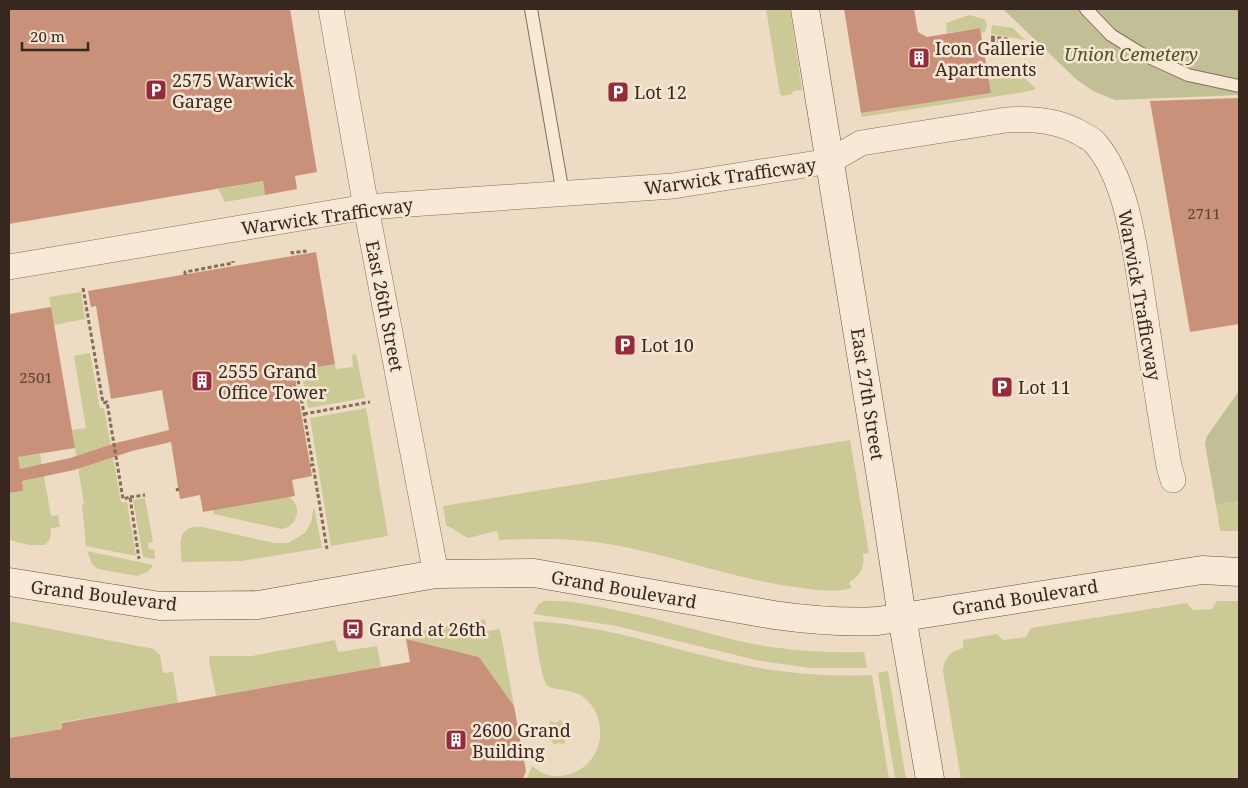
<svg xmlns="http://www.w3.org/2000/svg" width="1248" height="788" font-family="'Noto Serif',serif">
<style>
.green{fill:#cbca97}
.cemetery{fill:#c0bf96}
.building{fill:#ca917a}
.lines{fill:none;stroke-linecap:round;stroke-linejoin:round}
.lane-casing{stroke:#876c5a;stroke-width:14}
.street-casing{stroke:#876c5a;stroke-width:26}
.secondary-casing{stroke:#684d3d;stroke-width:29}
.path{stroke:#876c5a;stroke-width:3;stroke-dasharray:4 2.5;stroke-linecap:butt}
.lane{stroke:#f8e9d6;stroke-width:12}
.street{stroke:#f8e9d6;stroke-width:25}
.secondary{stroke:#f8e9d6;stroke-width:28}
.labels{text-anchor:middle;dominant-baseline:central;stroke-width:5;stroke-linejoin:round;paint-order:stroke}
.number-label{font-size:15px;fill:#5c4235}
.poi-label{font-size:18px;fill:#37271e;stroke:#f4e6d2;text-anchor:start}
.park-label{font-size:18px;font-style:italic;fill:#4d5325;stroke:#f4e6d2}
.street-label{font-size:18px;fill:#37271e;stroke:#f4e6d2}
</style>
<rect width="100%" height="100%" fill="#eddbc3"/>
<g class="green">
<polygon points="766,9 790,9 802,90 793,91 792,94 783,96 780,94"/>
<polygon points="969,15 984,19 987,24 985,32 981,33 980,28 947,33 946,23"/>
<polygon points="992,25 1013,28 1025,40 991,34"/>
<polygon points="1021,74 1036,89 1025,92 862,117 861,113 990,93 988,80"/>
<polygon points="263,181 265,195 225,202 218,189"/>
<polygon points="81,292 85,319 54,325 49,297"/>
<polygon points="90,353 100,408 104,408 121,502 127,502 136,556 86,546 82,504 84,504 72,430 86,428 74,356"/>
<polygon points="356,354 365,398 308,408 301,370 335,364 336,369 353,367 352,355"/>
<polygon points="366,408 388,536 331,546 310,418"/>
<path d="M850,440L869,553L863,554C865,567 860,576 849,582L852,588C834,593 813,590 795,587C736,579 679,558 620,546C580,538 539,538 499,540L497,531L468,538L446,525L443,506Z"/>
<polygon points="40,454 51,516 58,515 60,527 51,528 50,539 45,545 30,545 9,540 9,493 23,491 18,457"/>
<path d="M290,497C303,508 297,527 281,529L214,514L213,510Z"/>
<polygon points="145,498 153,542 148,543 149,549 154,549 155,559 143,557 133,500"/>
<polygon points="1239,501 1239,531 1220,531 1216,505"/>
<path d="M314,507L322,548L241,561L182,562C180,545 176,525 202,527L275,543H288L305,533L311,522Z"/>
<polygon points="87,551 153,565 148,572 137,576 98,569 92,564"/>
<path d="M544,601C564,600 586,604 605,608C649,616 692,629 735,640C777,650 821,653 864,652L867,668H810L760,661L612,625L533,614L538,605Z"/>
<path d="M1217,601H1239V779H961L943,671C944,657 951,652 963,648V640L997,634L1003,640L1026,637L1031,628L1187,603L1193,610L1212,609Z"/>
<polygon points="485,619 487,631 500,629 514,706 479,657 406,639 405,634"/>
<polygon points="9,621 154,649 160,655 163,673 173,672 178,703 62,722 62,729 9,738"/>
<path d="M533,621C612,626 678,652 754,667C793,674 832,677 872,675L889,779H527L532,766C542,775 554,778 567,775C601,766 610,727 589,702C576,687 554,692 547,685C540,676 536,634 533,621Z"/>
<polygon points="335,640 338,652 377,646 381,667 216,696 209,661 210,656 252,656"/>
<polygon points="888,671 906,779 895,779 878,673"/>
<polygon points="561,719 563,724 569,726 568,731 570,736 565,739 564,744 558,743 554,745 551,740 546,739 547,733 544,729 549,726 550,721 556,723"/>
</g>
<g class="cemetery">
<polygon points="1003,9 1239,9 1239,95 1115,100 1093,91 1076,79"/>
<polygon points="1239,391 1239,501 1216,505 1205,444 1207,436"/>
</g>
<g class="building">
<polygon points="9,9 290,9 317,172 295,176 297,189 265,195 263,181 9,224"/>
<polygon points="844,9 914,9 918,32 927,37 980,28 991,93 861,113"/>
<polygon points="1239,98 1239,324 1190,332 1150,101"/>
<polygon points="316,252 335,364 294,371 312,476 292,480 295,496 203,512 200,495 180,499 171,442 132,451 74,470 22,481 23,491 9,493 9,314 51,307 75,448 18,457 20,469 70,458 116,443 169,430 162,390 111,399 96,306 91,307 88,291"/>
<polygon points="406,639 479,657 514,706 526,771 523,779 9,779 9,738 62,729 62,723 410,662"/>
</g>
<g class="lines">
<g class="lane-casing">
<g id="lane">
<polyline points="531,9 563,194"/>
<polyline points="1086,9 1111,35 1140,53 1188,75 1239,86"/>
</g>
</g>
<g class="street-casing">
<g id="street">
<polyline points="331,9 366,207 436,574"/>
<path d="M9,267L366,207L673,186L830,161L861,143L1006,120C1033,118 1059,120 1082,134C1087,137 1092,139 1095,143C1131,183 1137,268 1146,320C1153,369 1161,418 1169,466L1173,480"/>
</g>
</g>
<g class="secondary-casing">
<g id="secondary">
<polyline points="805,9 883,490 902,617 930,779"/>
<path d="M9,582L160,606L258,605L436,574L534,573L774,615C809,620 843,623 878,621L1202,570L1239,572"/>
</g>
</g>
<g class="path">
<polyline points="991,40 1007,43 1007,39 991,37"/>
<polyline points="292,251 292,253 305,251 306,254"/>
<polyline points="185,275 185,272 233,263 233,261"/>
<polyline points="83,288 103,403 107,402 123,499 130,497 139,559"/>
<polyline points="297,374 313,465"/>
<polyline points="304,414 370,402"/>
<polyline points="310,465 313,465 327,549"/>
<polyline points="176,490 179,489"/>
<polyline points="130,497 145,495"/>
</g>
<use href="#lane" class="lane"/>
<use href="#street" class="street"/>
<use href="#secondary" class="secondary"/>
</g>
<defs>
<g id="building-square" transform="scale(1.125)"><rect x="-9" y="-9" width="18" height="18" rx="4" fill="#942c3a" stroke="#f4e6d2"/><path d="M-4-6H4V6H1V3H-1V6H-4ZM-2.5-4.3h1.7v1.8h-1.7ZM.8-4.3h1.7v1.8H.8ZM-2.5-1h1.7V.8h-1.7ZM.8-1h1.7V.8H.8Z" fill="#fff"/></g>
<g id="parking-square" transform="scale(1.125)"><rect x="-9" y="-9" width="18" height="18" rx="4" fill="#942c3a" stroke="#f4e6d2"/><path d="M-3.5-5.5H1a3.5 3.5 0 0 1 0 7H-1V5.5H-3.5ZM-1-3.4V-.6H.8a1.4 1.4 0 0 0 0-2.8Z" fill="#fff"/></g>
<g id="bus-square" transform="scale(1.125)"><rect x="-9" y="-9" width="18" height="18" rx="4" fill="#942c3a" stroke="#f4e6d2"/><path d="M-5-6H5V4H4V6H2V4H-2V6H-4V4H-5ZM-3.5-4V0h7V-4ZM-3.5 1.2v1.5H-2V1.2ZM2 1.2v1.5H3.5V1.2Z" fill="#fff"/></g>
</defs>
<g fill-rule="evenodd">
<use href="#building-square" x="919" y="58"/>
<use href="#parking-square" x="156" y="90"/>
<use href="#parking-square" x="618" y="92"/>
<use href="#parking-square" x="625" y="345"/>
<use href="#building-square" x="202" y="381"/>
<use href="#parking-square" x="1002" y="387"/>
<use href="#bus-square" x="353" y="629"/>
<use href="#building-square" x="456" y="740"/>
</g>
<g class="labels">
<g class="number-label">
<text x="1204" y="213">2711</text>
<text x="36" y="377">2501</text>
</g>
<g class="poi-label">
<text x="935" y="48">Icon Gallerie<tspan x="935" dy="21">Apartments</tspan></text>
<text x="172" y="80">2575 Warwick<tspan x="172" dy="21">Garage</tspan></text>
<text x="634" y="92">Lot 12</text>
<text x="641" y="345">Lot 10</text>
<text x="218" y="371">2555 Grand<tspan x="218" dy="21">Office Tower</tspan></text>
<text x="1018" y="387">Lot 11</text>
<text x="369" y="629">Grand at 26th</text>
<text x="472" y="730">2600 Grand<tspan x="472" dy="21">Building</tspan></text>
</g>
<g class="park-label">
<text x="1131" y="54">Union Cemetery</text>
</g>
<g class="street-label">
<text transform="translate(730 176) rotate(-8)">Warwick Trafficway</text>
<text transform="translate(327 216) rotate(-8)">Warwick Trafficway</text>
<text transform="translate(1140 295) rotate(80)">Warwick Trafficway</text>
<text transform="translate(385 306) rotate(79)">East 26th Street</text>
<text transform="translate(868 394) rotate(81)">East 27th Street</text>
<text transform="translate(624 589) rotate(10)">Grand Boulevard</text>
<text transform="translate(104 595) rotate(7)">Grand Boulevard</text>
<text transform="translate(1025 597) rotate(-9)">Grand Boulevard</text>
</g>
</g>
<rect width="1248" height="788" fill="none" stroke="#37271e" stroke-width="20"/>
<path d="M22 42v8h66v-8" fill="none" stroke="#37271e" stroke-width="2.5"/>
<text x="30" y="42" font-size="15" fill="#37271e" stroke="#f4e6d2" stroke-width="4" paint-order="stroke">20 m</text>
</svg>
